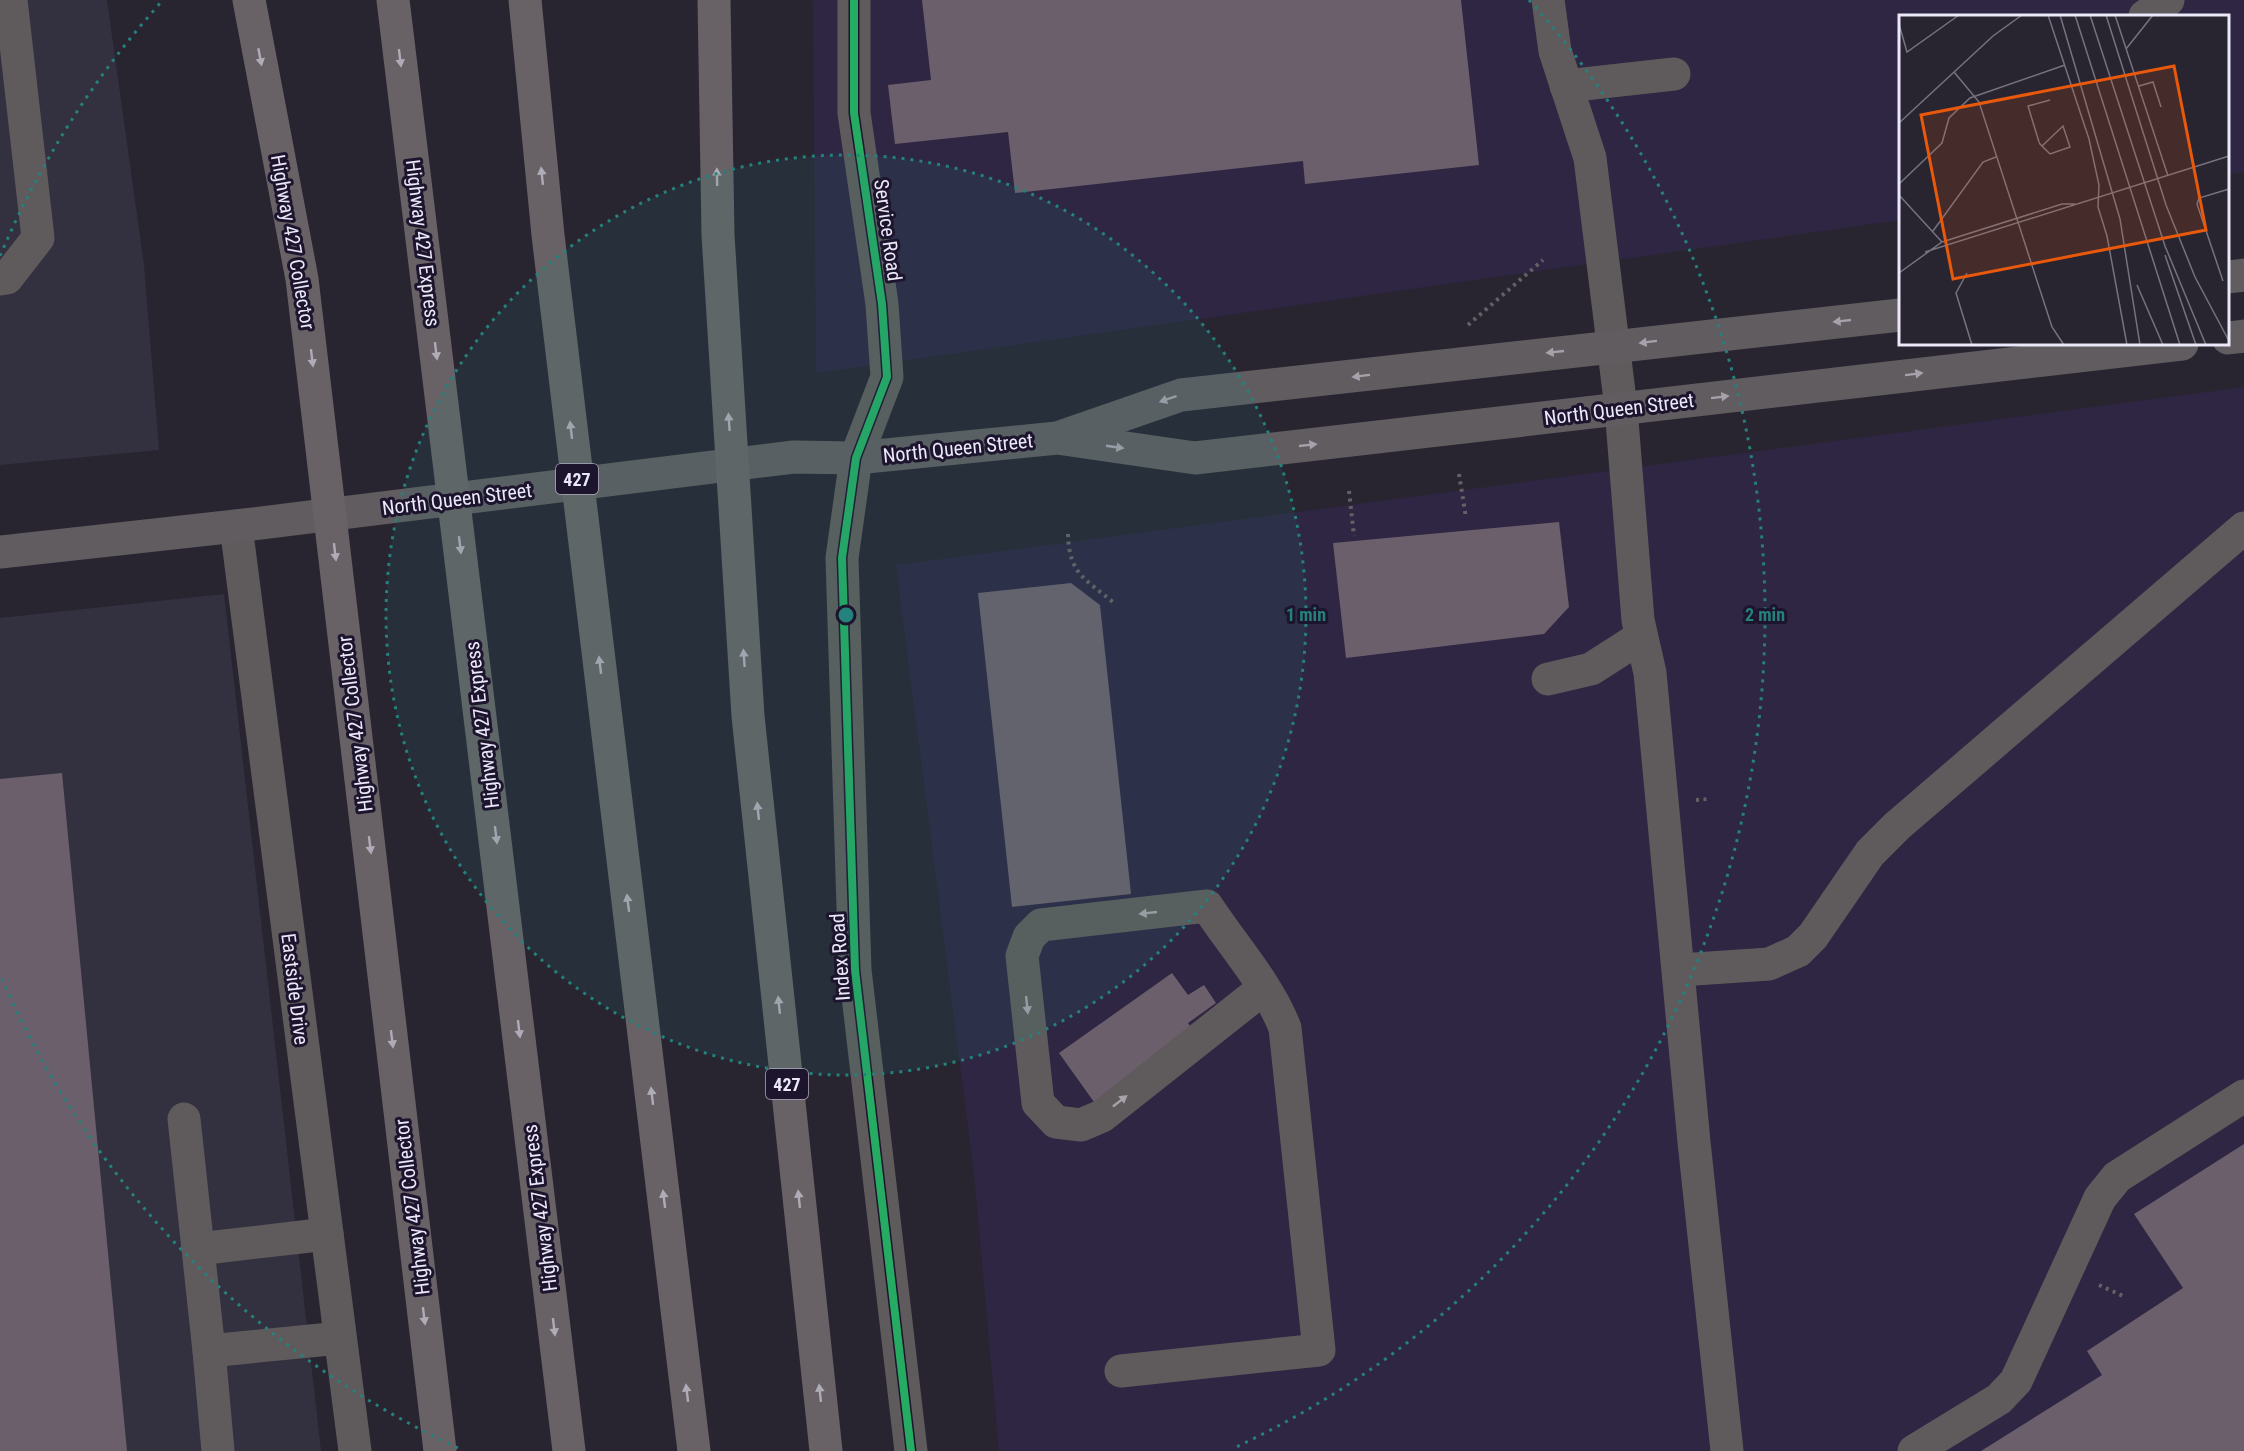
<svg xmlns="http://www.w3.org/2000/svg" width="2244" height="1451" font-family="'Roboto Condensed',sans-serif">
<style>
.built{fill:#2e2642}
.industrial{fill:#333040}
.building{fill:#6c5f6c}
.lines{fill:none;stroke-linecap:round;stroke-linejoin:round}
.path{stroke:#646166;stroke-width:4;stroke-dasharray:3 4.5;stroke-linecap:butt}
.minor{stroke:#5f5b5c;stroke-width:33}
.major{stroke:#615c60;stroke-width:33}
.highway{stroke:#686266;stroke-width:33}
.cycleway-casing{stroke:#1d152d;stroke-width:11}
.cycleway{stroke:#26ab63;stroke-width:8}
.oneway{fill:#b0acb7}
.oneway2{fill:#a6a2ac}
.oneway3{fill:#a5a2aa}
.ring{fill:none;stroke:#25817c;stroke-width:3;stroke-dasharray:3 6}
.labels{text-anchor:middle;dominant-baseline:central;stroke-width:6;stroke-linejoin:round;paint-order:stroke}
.shield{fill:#1d152d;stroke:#ada9bc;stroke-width:1.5}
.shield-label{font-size:18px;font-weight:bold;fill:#ebe8f9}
.street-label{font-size:20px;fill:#ebe8f9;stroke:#1d152d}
.inset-road{fill:none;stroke:#767381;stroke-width:1.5}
.view{fill:#e8590c;fill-opacity:0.15;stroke:#e8590c;stroke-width:3}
.inset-edge{fill:none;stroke:#ebe8f9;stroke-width:3}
.centre{fill:#25817c;stroke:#1d152d;stroke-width:3}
.ring-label{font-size:18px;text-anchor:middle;font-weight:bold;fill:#25817c;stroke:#1d152d;stroke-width:6;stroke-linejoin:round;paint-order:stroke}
</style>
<rect width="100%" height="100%" fill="#282531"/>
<g class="built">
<polygon points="813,0 2244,0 2244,172 2228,174 2228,16 1900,16 1900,220 816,373"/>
<polygon points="2244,387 2244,1451 999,1451 974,1174 896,565"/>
</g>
<g class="industrial">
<polygon points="0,0 107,0 144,265 159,450 0,465"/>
<polygon points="224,594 321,1451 0,1451 0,618"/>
</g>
<g class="building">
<polygon points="922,0 1461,0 1479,165 1305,184 1303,161 1015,193 1008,132 895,144 888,85 931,80"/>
<polygon points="1559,522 1569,607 1544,634 1346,658 1333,543"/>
<polygon points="1071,583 1100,605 1131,894 1012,907 978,593"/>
<polygon points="62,773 127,1451 0,1451 0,779"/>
<polygon points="1172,973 1188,995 1204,985 1216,1003 1188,1023 1198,1038 1099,1109 1059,1053"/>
<polygon points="2244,1144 2244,1451 1981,1451 2102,1375 2087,1351 2183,1288 2134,1214"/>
</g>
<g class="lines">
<g class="path">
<polyline points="1468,325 1543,260"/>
<polyline points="1459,474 1466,518"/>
<polyline points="1349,491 1354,536"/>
<path d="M1068,534C1069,575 1086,579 1114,603"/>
<polyline points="1696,800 1708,799"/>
<polyline points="2099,1285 2123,1296"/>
</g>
<g class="minor">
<polyline points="854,0 854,113 882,304 887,377 856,458 842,558 855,970 911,1451"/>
<polyline points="1548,0 1555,51 1590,158 1621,408 1638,620 1650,673 1694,1142 1727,1451"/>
<polyline points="2145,16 2168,0"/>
<polyline points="1566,86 1674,74"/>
<polyline points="0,279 7,278 38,238 11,0"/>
<polyline points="236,526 355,1451"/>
<polyline points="1548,679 1591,669 1641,637"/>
<polyline points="1680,970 1769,964 1798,951 1813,936 1870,853 1897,826 2244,528"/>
<polyline points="184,1119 209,1351 340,1338"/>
<polyline points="198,1249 327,1234"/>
<polyline points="209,1351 218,1451"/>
<path d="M1121,1371L1319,1350L1285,1028C1268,984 1233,946 1207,906L1041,925L1029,937L1022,956L1038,1103L1056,1122L1081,1125L1102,1116L1264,988"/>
<polyline points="1914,1451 1999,1399 2016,1381 2100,1198 2117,1177 2244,1096"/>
</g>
<g class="major">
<polyline points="2228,277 2244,275"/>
<polyline points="2228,338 2244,336"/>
<polyline points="1064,439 1195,458 2182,344"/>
<polyline points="0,552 236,526 794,457 856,458 1057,438 1181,395 1900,315"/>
</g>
<g class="highway">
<polyline points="249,0 302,279 440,1451"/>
<polyline points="393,0 569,1451"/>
<polyline points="525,0 548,235 694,1451"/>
<polyline points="714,0 718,235 748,716 826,1451"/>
</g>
<g class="cycleway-casing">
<polyline id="cycleway" points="854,0 854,113 882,304 887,377 856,458 842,558 855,970 911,1451"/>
</g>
<use href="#cycleway" class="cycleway"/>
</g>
<defs><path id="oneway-solid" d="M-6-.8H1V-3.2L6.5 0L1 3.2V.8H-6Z" transform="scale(1.5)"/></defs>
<g class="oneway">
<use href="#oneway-solid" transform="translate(260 57) rotate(79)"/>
<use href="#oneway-solid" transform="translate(400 58) rotate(83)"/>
<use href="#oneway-solid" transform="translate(542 176) rotate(-96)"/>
<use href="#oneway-solid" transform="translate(717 177) rotate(-91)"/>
<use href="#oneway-solid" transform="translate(436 351) rotate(83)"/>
<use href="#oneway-solid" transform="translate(312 358) rotate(83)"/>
<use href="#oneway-solid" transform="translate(729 422) rotate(-94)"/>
<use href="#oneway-solid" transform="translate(571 430) rotate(-97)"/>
<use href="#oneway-solid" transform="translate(460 545) rotate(83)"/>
<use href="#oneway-solid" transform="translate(335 552) rotate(83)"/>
<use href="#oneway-solid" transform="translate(744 658) rotate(-94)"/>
<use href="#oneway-solid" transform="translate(600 665) rotate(-97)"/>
<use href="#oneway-solid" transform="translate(758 811) rotate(-96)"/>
<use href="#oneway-solid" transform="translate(496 835) rotate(83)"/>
<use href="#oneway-solid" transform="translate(370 845) rotate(83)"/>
<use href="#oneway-solid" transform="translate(628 903) rotate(-97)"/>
<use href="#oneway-solid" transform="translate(779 1005) rotate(-96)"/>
<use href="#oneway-solid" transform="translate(519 1029) rotate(83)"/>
<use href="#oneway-solid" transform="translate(392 1039) rotate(83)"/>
<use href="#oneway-solid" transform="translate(652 1096) rotate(-97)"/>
<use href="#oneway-solid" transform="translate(664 1199) rotate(-97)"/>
<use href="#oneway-solid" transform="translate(799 1199) rotate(-96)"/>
<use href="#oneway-solid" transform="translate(424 1316) rotate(83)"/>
<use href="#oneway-solid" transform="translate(554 1327) rotate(83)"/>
<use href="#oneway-solid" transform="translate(687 1393) rotate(-97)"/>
<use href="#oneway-solid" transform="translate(820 1393) rotate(-96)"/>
</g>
<g class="oneway2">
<use href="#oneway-solid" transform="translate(1842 321) rotate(174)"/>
<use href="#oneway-solid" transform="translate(1648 342) rotate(173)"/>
<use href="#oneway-solid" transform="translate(1555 352) rotate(174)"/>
<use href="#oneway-solid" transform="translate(1914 374) rotate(-7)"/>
<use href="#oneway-solid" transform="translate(1361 376) rotate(173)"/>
<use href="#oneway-solid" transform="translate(1720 397) rotate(-7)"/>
<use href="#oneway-solid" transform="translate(1168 399) rotate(161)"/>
<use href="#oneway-solid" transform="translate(1308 445) rotate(-6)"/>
<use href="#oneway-solid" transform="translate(1115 447) rotate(8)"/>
</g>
<g class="oneway3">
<use href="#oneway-solid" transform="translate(1148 913) rotate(174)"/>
<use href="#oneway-solid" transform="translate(1027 1005) rotate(84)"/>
<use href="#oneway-solid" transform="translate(1120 1101) rotate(-38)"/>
</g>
<circle cx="846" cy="615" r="460" fill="#25817c" fill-opacity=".12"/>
<g class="ring">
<circle cx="846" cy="615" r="460"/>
<path d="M458 1448A919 919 0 0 1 0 974M0 256A919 919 0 0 1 163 0M1529 0A919 919 0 0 1 1234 1448"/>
</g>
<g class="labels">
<g class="shield">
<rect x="556" y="464" width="42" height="30" rx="4.5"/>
<rect x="766" y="1069" width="42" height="30" rx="4.5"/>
</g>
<g class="shield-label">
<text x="577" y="479">427</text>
<text x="787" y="1084">427</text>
</g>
<g class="street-label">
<text transform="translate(888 230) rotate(82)">Service Road</text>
<text transform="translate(293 242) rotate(80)">Highway 427 Collector</text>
<text transform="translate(423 243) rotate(83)">Highway 427 Express</text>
<text transform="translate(1619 409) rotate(-7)">North Queen Street</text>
<text transform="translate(958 448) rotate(-6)">North Queen Street</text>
<text transform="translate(457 499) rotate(-7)">North Queen Street</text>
<text transform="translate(355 724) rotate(-97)">Highway 427 Collector</text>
<text transform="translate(482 725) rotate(-97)">Highway 427 Express</text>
<text transform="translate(840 957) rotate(-94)">Index Road</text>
<text transform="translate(295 989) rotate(83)">Eastside Drive</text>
<text transform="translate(412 1207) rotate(-97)">Highway 427 Collector</text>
<text transform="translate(540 1208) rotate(-97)">Highway 427 Express</text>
</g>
</g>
<g transform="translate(1899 15)">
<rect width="330" height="330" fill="#282531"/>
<path class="inset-road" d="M149,0L190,124L200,170L199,192L208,221L228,330M161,0L221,204L241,330M176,0L281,330M191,0L266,231L307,330M207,0L267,190L296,262L330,326M216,0L269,161M0,9L8,37L60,0M227,34L254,0M55,57L80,87L153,312L165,330M240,71L254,67L262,92M0,108L94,21L123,0M143,131L164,111L171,132L151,139L141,129L140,127L129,91L151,85M0,169L43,128L50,103L71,83L166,50M0,180L43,227M34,216L84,147L97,142M26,237L330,141M266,240L297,330M0,258L43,227L163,189H176M68,258L57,278L73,330M324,266L298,189L300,183L330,174M238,270L264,330"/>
<path class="view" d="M275,51L307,215L54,264L22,100Z"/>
<rect width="330" height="330" class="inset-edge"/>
</g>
<circle cx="846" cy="615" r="9" class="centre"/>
<g class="ring-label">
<text x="1306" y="621">1 min</text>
<text x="1765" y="621">2 min</text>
</g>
</svg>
